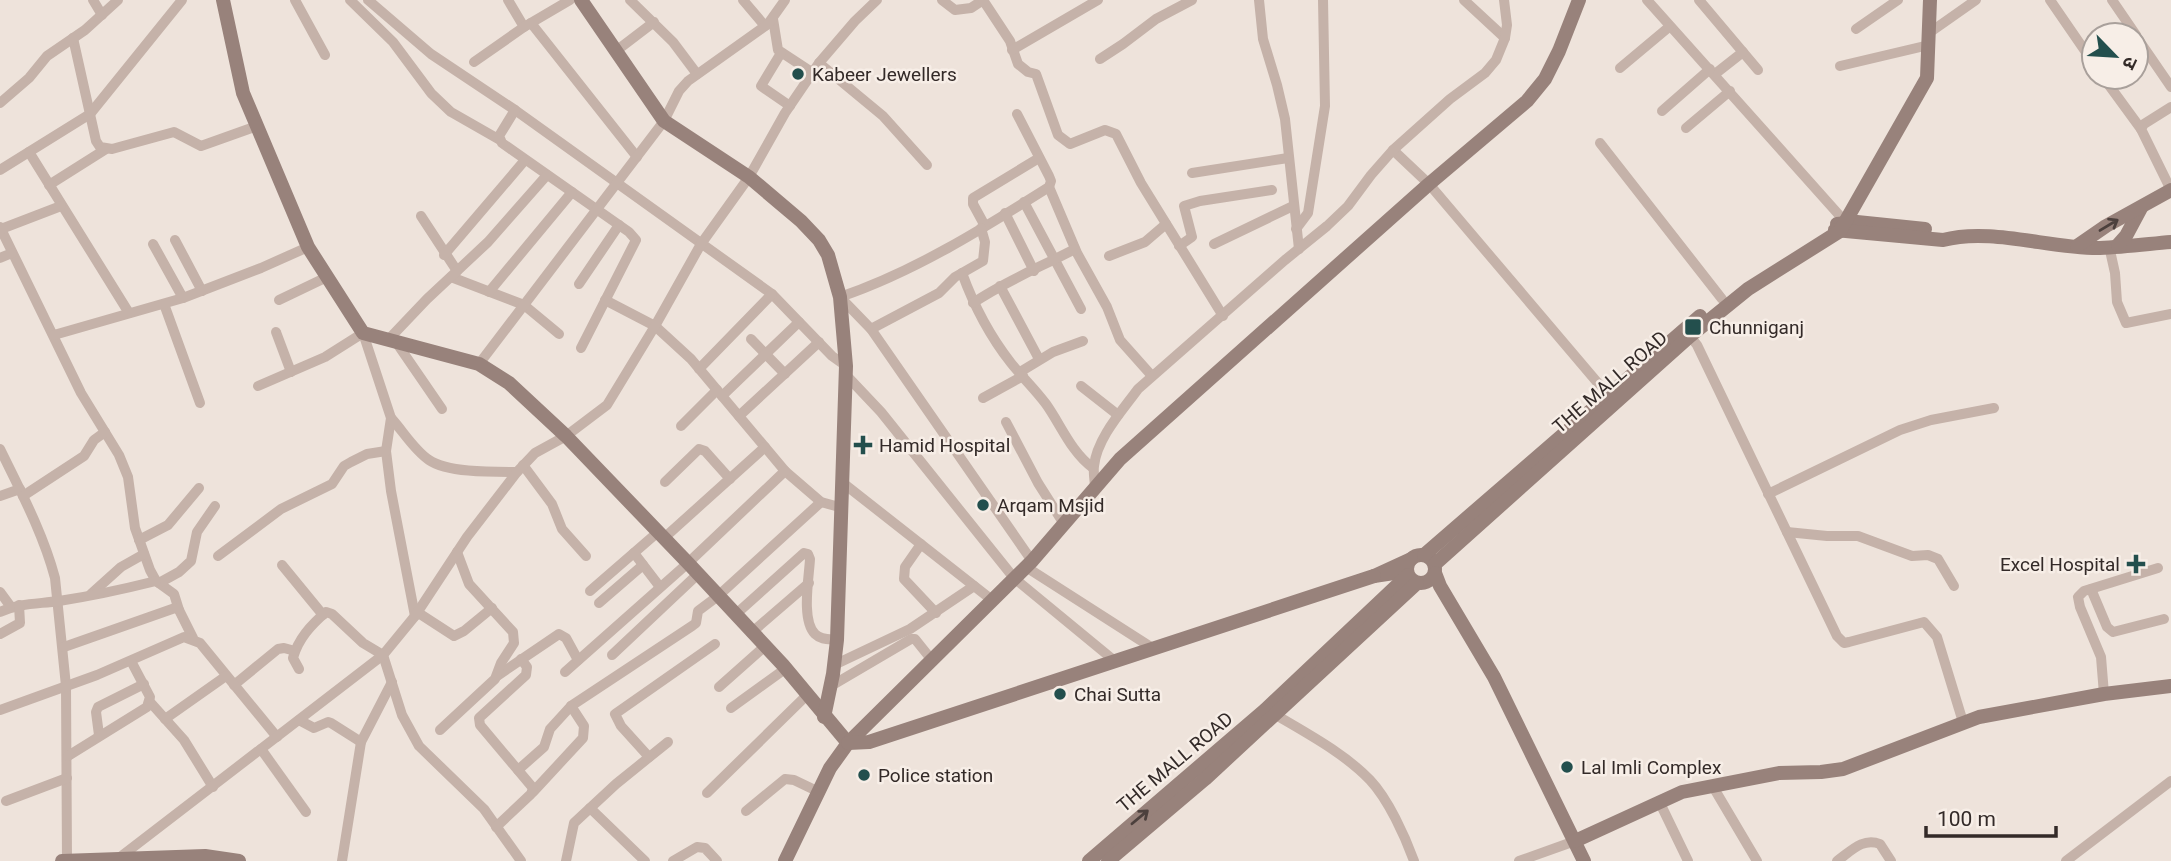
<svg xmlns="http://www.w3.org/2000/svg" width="2171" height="861" font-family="Roboto,'Noto Sans Devanagari',sans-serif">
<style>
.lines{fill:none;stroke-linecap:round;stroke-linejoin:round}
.street{stroke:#c5b2a9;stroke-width:10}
.secondary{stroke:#98827b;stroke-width:14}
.oneway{stroke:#4c403d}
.poi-dot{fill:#234f4d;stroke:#f7eee7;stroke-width:2.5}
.labels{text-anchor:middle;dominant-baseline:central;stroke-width:5;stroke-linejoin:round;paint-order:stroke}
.poi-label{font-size:19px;fill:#332a28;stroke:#f7eee7;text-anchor:start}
.street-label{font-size:19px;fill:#332a28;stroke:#f7eee7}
</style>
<rect width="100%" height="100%" fill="#eee3db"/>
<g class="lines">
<g class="street">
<polyline points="93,0 102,15"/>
<polyline points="295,0 325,55"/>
<polyline points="350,0 393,42 431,93 451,112 500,140"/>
<polyline points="368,0 431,54 515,110 772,294 832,356 846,366"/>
<polyline points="508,0 524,27"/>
<polyline points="630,0 673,42 697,74"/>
<polyline points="743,0 765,26"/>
<polyline points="942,0 955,10 971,8 983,0"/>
<polyline points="983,0 1010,41 1018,64 1028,72 1036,74 1058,135 1070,144 1105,130 1116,134 1141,183 1223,316"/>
<polyline points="1259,0 1263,39 1277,85 1285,119 1299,249"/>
<polyline points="1464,0 1505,38"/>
<polyline points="1647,0 1840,216"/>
<polyline points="1699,0 1758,70"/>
<polyline points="2050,0 2094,64"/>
<polyline points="2112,0 2136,35"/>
<polyline points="773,19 778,50 813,73"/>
<polyline points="531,23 637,157"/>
<polyline points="1856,29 1898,0"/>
<polyline points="1929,33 1976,0"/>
<polyline points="2136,36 2171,87"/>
<polyline points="73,38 96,141 100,147 112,149 174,132 201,146 257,126"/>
<polyline points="1012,50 1098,0"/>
<polyline points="616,51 654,22"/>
<polyline points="781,53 761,86 790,106"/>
<polyline points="1100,59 1123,44 1156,19 1192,0"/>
<polyline points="474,62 524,27 570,0"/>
<polyline points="819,63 883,116 927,165"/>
<polyline points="1840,66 1929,45"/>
<polyline points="1620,68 1669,27"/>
<polyline points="1715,74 1743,52"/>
<polyline points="2103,77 2141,129"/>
<polyline points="0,103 29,78 47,56 85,30 118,0"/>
<polyline points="515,110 499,136 502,143 629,232 636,240 581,348"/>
<polyline points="1662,111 1710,69"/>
<path d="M1017,114L1049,176L1051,181L1049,187C984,228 914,272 840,297L871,329L1032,561"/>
<polyline points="1686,128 1730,91"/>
<polyline points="1600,143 1722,299"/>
<polyline points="1393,150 1429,184 1608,395"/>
<polyline points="29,152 129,313"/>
<polyline points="0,170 90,114 182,0"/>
<polyline points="1192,173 1288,158"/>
<polyline points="49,185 106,149"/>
<polyline points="1049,187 1077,253 1107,307 1120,340 1152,376"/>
<polyline points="2171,190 2141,129 2144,124 2171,107"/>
<polyline points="1024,202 1081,309"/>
<polyline points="1005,213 1034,271"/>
<polyline points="421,216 457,271"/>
<polyline points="985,226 973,204 973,198 1039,158"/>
<polyline points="0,227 81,393 119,455 128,477 135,528 150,570 156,581 174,594 179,610"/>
<polyline points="1,229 61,206"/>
<polyline points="1296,229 1308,213 1325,106 1323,0"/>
<polyline points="175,240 202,291"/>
<polyline points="153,244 183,298"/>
<polyline points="1214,244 1293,206"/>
<polyline points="1179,246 1192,237 1184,206 1200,201 1272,190"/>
<polyline points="2109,246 2115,273 2117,302 2126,323 2171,314"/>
<polyline points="444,255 525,160"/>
<polyline points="1109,256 1145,242 1166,224"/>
<polyline points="0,258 12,253"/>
<path d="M962,273C974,306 989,335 1011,363C1022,377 1035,389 1046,404C1061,425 1071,452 1093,468"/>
<polyline points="451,277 524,305 559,334"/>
<polyline points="579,284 619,225"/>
<polyline points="1000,286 1039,359"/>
<polyline points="489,292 572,192"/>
<polyline points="279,300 327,277"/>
<polyline points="605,300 655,326 691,359 785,471 821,502 843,508"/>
<path d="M973,303C1005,281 1041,267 1075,249"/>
<polyline points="164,304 200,403"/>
<polyline points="871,329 939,293 955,277 983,261 985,242 981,228"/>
<polyline points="1686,331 1697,345 1837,636 1844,643 1849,642 1924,622 1937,637 1963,722"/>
<polyline points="276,332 291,372"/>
<polyline points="54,335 183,298 261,268 308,247"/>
<polyline points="751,339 785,374"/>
<polyline points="388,340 427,299 488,242 547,175"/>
<polyline points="396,342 442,409"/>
<polyline points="479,364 664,121 679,91 688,81 768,24 785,0"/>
<polyline points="699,369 772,294"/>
<polyline points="1020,372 1053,352 1083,341"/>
<polyline points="846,375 881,412 1014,578 1116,662"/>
<polyline points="258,386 325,357 363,333 391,418 386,451 391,491 415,616"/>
<polyline points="1081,386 1118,415"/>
<polyline points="722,396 799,322"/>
<polyline points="983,398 1023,376"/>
<polyline points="739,416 819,342"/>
<path d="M391,418C403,431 414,450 429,460C448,473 494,472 517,472"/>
<polyline points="1006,422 1038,483 1064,524"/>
<polyline points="681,426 717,390"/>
<path d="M0,449C20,490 43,533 55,578L66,686L67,861"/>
<polyline points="523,465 552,504 562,529 586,556"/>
<polyline points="665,482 699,449 705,451 730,479"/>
<polyline points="843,483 992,600"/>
<path d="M1095,488C1095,481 1093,473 1094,466C1097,438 1122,411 1138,389L1285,260L1327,226L1348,206L1371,175L1393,150L1450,99L1485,73L1496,60L1505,38L1507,25L1504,0"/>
<polyline points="1768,494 1900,430 1931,420 1994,408"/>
<polyline points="0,496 20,489"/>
<polyline points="23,496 84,456 94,440 105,432"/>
<polyline points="1787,532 1827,536 1858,536 1912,556 1928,555 1938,559 1954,586"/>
<polyline points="664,538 765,447"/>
<polyline points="139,540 168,525 199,488"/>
<polyline points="921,544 905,567 904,579 936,613"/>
<polyline points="634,553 660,587"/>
<polyline points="218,556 281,509 332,484 344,466 351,462 367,454 386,451"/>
<polyline points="282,565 323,615"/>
<polyline points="1026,567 1154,649"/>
<polyline points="159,583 179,572 191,561 197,532 215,506"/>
<polyline points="2091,589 2107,627 2113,632 2164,619"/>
<polyline points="590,591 658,532"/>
<polyline points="0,592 11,607"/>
<polyline points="91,594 121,567 144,554"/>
<polyline points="599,603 643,565"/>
<path d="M0,612C19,603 38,604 59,601C92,596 124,589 156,581"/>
<polyline points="417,612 454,636 464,631 492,608"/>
<path d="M735,615L804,553L808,554L810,559C809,578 801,620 815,634C821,640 829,639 837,640"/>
<polyline points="751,633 809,583"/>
<polyline points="0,634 20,623 19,605"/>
<polyline points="64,647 175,608 179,610 193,638"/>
<polyline points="612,655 698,574"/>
<polyline points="834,665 910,629 974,586"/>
<path d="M299,669L293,658C298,639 311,625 326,612L332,614L363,643L383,655L402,715L419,746L484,809L521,861"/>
<polyline points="565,672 688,563 785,471"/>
<polyline points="497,676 559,634 566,638 578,660"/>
<polyline points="234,685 278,649 284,648 295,651"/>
<polyline points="831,686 911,639 915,639 931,659"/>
<polyline points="719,687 764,647"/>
<polyline points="2104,694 2101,657 2080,607 2078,597 2084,591 2158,568"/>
<polyline points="150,702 184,740 213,787"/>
<polyline points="731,708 785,669"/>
<polyline points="0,710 97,675 184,637 200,643 277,737"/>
<path d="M1276,715C1308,734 1344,753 1370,780C1388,799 1405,836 1414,861"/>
<polyline points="165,719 226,676"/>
<polyline points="299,720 314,728 328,722 331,723 361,742"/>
<polyline points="440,730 495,679 501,663 514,643 513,632 469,584 457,552"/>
<polyline points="99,735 96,712 98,707 144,684"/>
<polyline points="261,749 306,812"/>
<polyline points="68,756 147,707 150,697 131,661"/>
<polyline points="649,757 621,726 615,714 715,644"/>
<polyline points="518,770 544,747 550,729 571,706 692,626 696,623 698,611 718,596 821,502"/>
<polyline points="1712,785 1757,861"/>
<polyline points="533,792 583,738 584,726 571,706"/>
<polyline points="707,793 807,695"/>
<polyline points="6,801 67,778"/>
<polyline points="1659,801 1688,861"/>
<polyline points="590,808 645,861"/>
<polyline points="746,811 785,779 794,780 819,792"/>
<polyline points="496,827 531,794 533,788 480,725 479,718 526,675 527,667 521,659"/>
<polyline points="119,858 383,655 415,616 467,537 517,472 535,453 566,436 607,405 655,326 701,244 749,177 785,113 819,63 855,21 877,0"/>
<polyline points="342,861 361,742 392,682"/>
<polyline points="566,861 574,823 616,784 668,742"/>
<polyline points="673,861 697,847 705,848 717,861"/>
<polyline points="1519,861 1575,841"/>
<path d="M1837,861C1851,851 1863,837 1880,844L1891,861"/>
<polyline points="2066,861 2171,781"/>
</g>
<g class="secondary">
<polyline points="223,0 243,93 308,247 363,333 479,364 509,383 566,436 688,563 783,665 848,743 830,768 785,861"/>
<polyline points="581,0 664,121 749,177 801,221 819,240 828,255 840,297 846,366 837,640 833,674 824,717"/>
<polyline points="1837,224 1857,222 1925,229"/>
<path d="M1835,230L1943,240C1991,227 2051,249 2100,248C2124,247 2148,244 2171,242"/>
<polyline points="2118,245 2126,236 2141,208"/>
<polyline points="2077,246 2106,226 2171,190"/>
<circle cx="1421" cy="569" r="14"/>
<polyline points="1424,555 1700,316"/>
<polyline points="1435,564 1690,336 1748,289 1840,231 1927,78 1930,0"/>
<polyline points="1407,571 1374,576 1411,559"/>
<polyline points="1435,573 1440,586 1494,677 1584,861"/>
<polyline points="848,743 1032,561 1120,459 1429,184 1527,101 1545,79 1559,51 1579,0"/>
<polyline points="848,743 869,742 1374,576"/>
<polyline points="1575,841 1682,792 1779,773 1821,772 1843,769 1979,717 2104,694 2171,686"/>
<polyline points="62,861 205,856 239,861"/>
<polyline points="1089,861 1265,710 1408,575"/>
<polyline points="1108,861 1205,779 1417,583"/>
</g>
</g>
<defs><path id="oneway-shaft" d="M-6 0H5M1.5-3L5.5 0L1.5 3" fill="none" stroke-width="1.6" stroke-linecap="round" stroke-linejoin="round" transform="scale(1.75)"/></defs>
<g class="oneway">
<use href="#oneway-shaft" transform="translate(2109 225) rotate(-31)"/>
<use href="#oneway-shaft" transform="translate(1140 817) rotate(-40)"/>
</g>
<g class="poi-dot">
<circle cx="798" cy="74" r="7"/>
<rect x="1684" y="318" width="18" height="18" rx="3.5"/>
<path d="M859.5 434.5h7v7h7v7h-7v7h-7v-7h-7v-7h7z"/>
<circle cx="983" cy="505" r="7"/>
<path d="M2132.5 553.5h7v7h7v7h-7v7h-7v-7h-7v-7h7z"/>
<circle cx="1060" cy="694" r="7"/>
<circle cx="1567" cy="767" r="7"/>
<circle cx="864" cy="775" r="7"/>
</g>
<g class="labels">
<g class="poi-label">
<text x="812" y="74">Kabeer Jewellers</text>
<text x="1709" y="327">Chunniganj</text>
<text x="879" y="445">Hamid Hospital</text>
<text x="997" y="505">Arqam Msjid</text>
<text x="2120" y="564" text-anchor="end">Excel Hospital</text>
<text x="1074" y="694">Chai Sutta</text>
<text x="1581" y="767">Lal Imli Complex</text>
<text x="878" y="775">Police station</text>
</g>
<g class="street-label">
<text transform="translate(1610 382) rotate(-41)">THE MALL ROAD</text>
<text transform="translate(1175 762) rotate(-40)">THE MALL ROAD</text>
</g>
</g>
<g transform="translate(2115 56) rotate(115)"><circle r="33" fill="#f7eee7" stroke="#a9a09b" stroke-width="2"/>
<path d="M0-5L12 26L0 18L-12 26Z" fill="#234f4d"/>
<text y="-10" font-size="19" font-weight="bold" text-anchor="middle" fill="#332a28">उ</text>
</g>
<path d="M1926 826v10h130v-10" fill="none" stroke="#332a28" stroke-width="3.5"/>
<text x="1937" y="826" font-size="21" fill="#332a28" stroke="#f7eee7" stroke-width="5" paint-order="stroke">100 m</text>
</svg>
